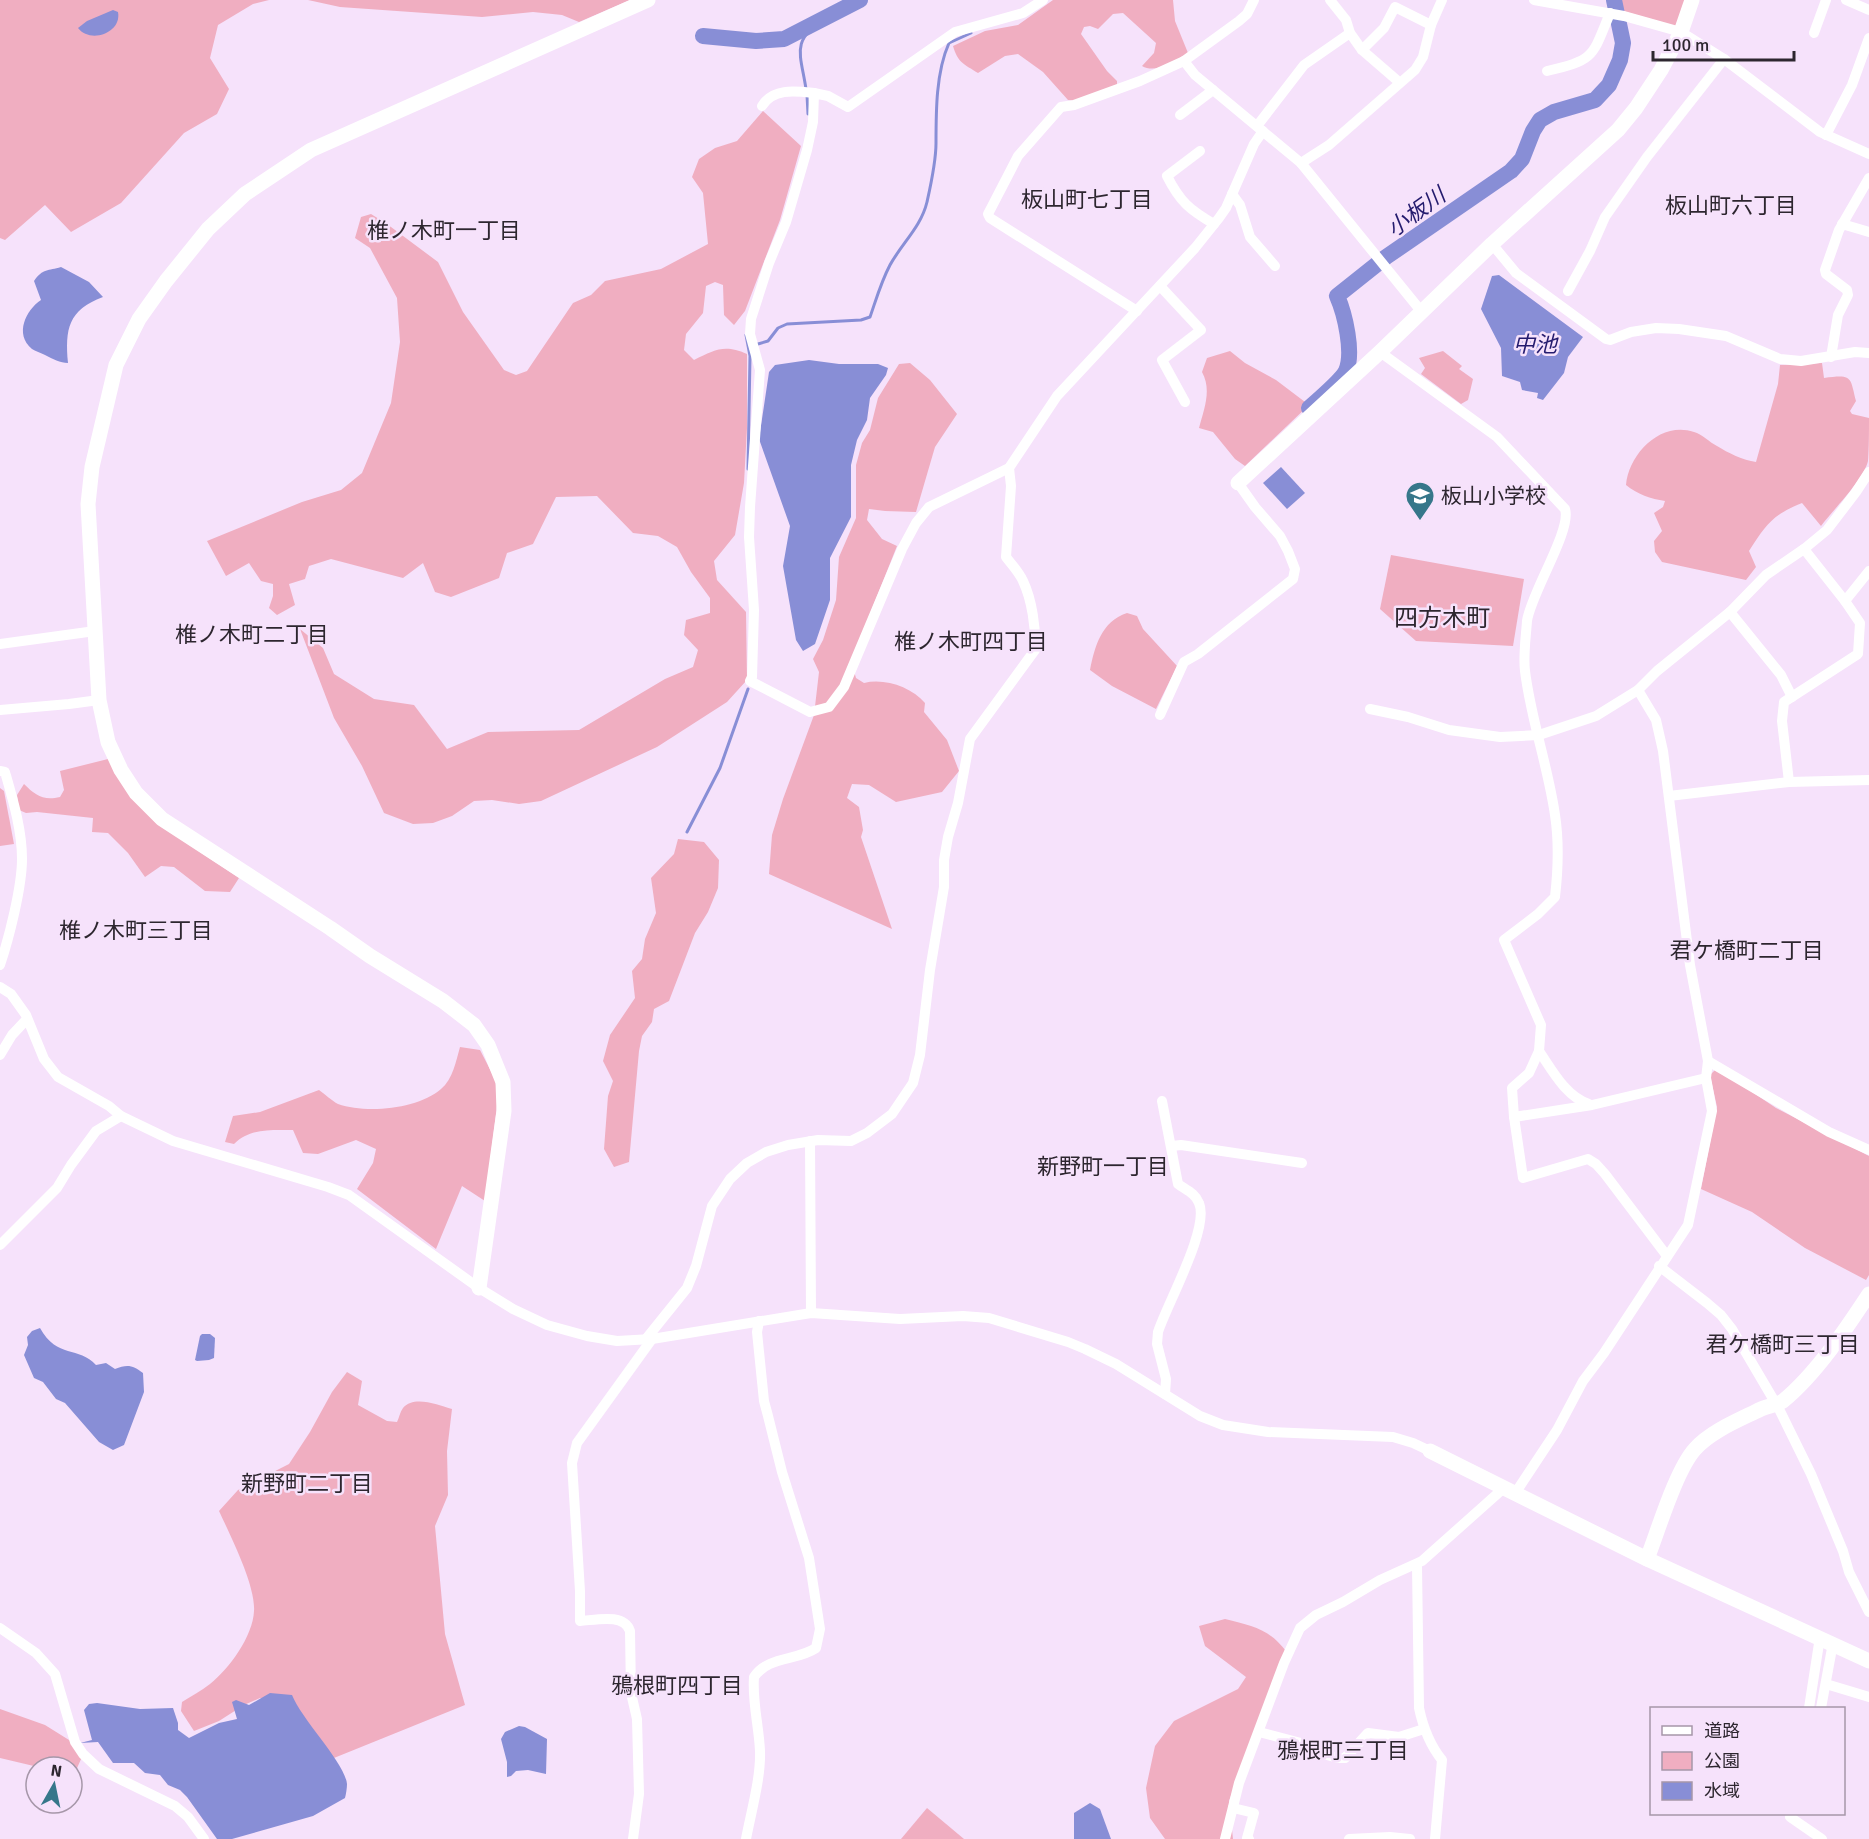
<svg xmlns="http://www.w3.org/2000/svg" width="1869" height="1839" font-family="Signika,'Noto Sans JP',sans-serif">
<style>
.green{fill:#f0aec1}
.water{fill:#888ed6}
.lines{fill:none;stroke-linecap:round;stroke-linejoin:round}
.stream{stroke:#888ed6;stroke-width:3}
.river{stroke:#888ed6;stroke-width:16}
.street{stroke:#fff;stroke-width:10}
.secondary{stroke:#fff;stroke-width:15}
.labels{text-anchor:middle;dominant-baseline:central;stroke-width:5;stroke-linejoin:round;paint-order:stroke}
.poi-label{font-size:21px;fill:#2d262f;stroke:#f6e2fb;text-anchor:start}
.neighbourhood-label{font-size:22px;fill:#2d262f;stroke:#f6e2fb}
.water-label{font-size:22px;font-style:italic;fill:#241b6e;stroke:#f6e2fb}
.quarter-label{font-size:24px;fill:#2d262f;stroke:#f6e2fb}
</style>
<rect width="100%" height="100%" fill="#f6e2fb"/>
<g class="green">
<polygon points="0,0 269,0 253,4 218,25 210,58 229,89 217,114 184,133 121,203 71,232 45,205 5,240 0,238"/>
<polygon points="308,0 630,0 579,22 562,15 533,12 482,17 340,7"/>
<path d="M1053,0H1173L1175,21L1188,53L1187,56C1173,61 1156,74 1142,66L1154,53L1156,43L1123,13L1113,14L1098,29L1090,26L1084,27L1081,34L1107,71L1117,81V85L1075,101L1068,100L1043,72L1018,54L1005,56L978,73C964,64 958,63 953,46L985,31L1018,25Z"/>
<polygon points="1619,0 1687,0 1678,27 1619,10"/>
<path d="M763,111L801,146L780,220L745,311L734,325L724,315L723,285L715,282L706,286L703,313L686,334L684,350L694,360C715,350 724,344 747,354V428L744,483L735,535L714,561L717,580L746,612L747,680L727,702L657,747L541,801L519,804L492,800L474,801L452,816L433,823L413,824L384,813L362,766L334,718L300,629L323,648L334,674L374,699L414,705L447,749L488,732L579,730L665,679L693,667L698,650L684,635L686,620L710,613V598L691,572L677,547L658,536L633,533L597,496L556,497L533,544L507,553L499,578L451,597L435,592L423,563L403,578L331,559L309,566L305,579L289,584L295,605L277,615L269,608L273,596V584L261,581L249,563L226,576L207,541L302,502L341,490L362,473L391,403L400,342L397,298L370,248L355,238L361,217L371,214L387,224L438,262L463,312L504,370L516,375L527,371L573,303L591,295L605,281L661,269L708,244L703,193L692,177L699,159L715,148L737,141Z"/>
<path d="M1230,351L1245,363L1276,380L1309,405L1245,466L1235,459L1213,432L1199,428C1204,409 1212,390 1202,372L1207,358Z"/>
<polygon points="1443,351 1462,366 1459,369 1473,379 1468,400 1461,404 1421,374 1425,368 1419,358"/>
<path d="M910,363L930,380L957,414L935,447L916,512L885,511L869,509L867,520L882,539L897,546L851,661L856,678L864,683C885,678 911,687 925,703L924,712L947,740L959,771L942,792L896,802L869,785L852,784L847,798L859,807L863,830L861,837L892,929L769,874L772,835L783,799L814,715L819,672L813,659L823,640L836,600L839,557L856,518V465L862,443L870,430L878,398L899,364Z"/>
<path d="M1822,363L1824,378C1853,374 1850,377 1856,401L1850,411L1852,414L1869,418C1869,431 1869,448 1868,461C1864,479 1833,510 1821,526L1802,503C1772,515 1766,525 1749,551L1756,567L1746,580L1662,562L1655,552L1654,541L1662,531L1654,513L1663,507L1665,501C1651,499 1637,494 1626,485C1629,454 1660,421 1694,432C1702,434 1709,442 1717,446C1728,453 1743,460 1756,462L1778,384L1780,365Z"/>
<polygon points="1391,555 1524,579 1513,646 1416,641 1380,609"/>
<path d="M1127,613L1137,616L1143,629L1177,666L1156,709L1112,686L1090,670C1095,646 1101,622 1127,613Z"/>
<path d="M108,759L155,822L239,878L230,892L205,891L174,867L161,866L145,877L128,853L108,833L92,832L93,818L37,812L26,813L19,810L17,795L24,784C35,795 43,801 60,797L64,790L60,771Z"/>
<polygon points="0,788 4,791 14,844 0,846"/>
<polygon points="678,839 704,842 719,860 718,888 708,912 695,933 669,1001 654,1009 652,1022 642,1036 639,1051 629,1162 614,1167 604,1149 608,1096 613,1081 603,1061 610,1035 635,998 632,971 642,959 645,939 656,913 651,878 674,854"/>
<path d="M460,1047L480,1050L495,1079L498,1098L485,1201L462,1186L436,1249L357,1189L373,1163L376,1149L356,1140L318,1154L303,1153L293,1130C271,1130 250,1128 234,1144L225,1142L233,1116L260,1112L319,1090C325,1094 332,1101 338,1104C367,1114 418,1109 441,1089C453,1079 456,1061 460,1047Z"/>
<polygon points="1715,1070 1724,1073 1776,1108 1869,1156 1869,1275 1866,1280 1805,1248 1752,1212 1701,1189 1717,1107 1710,1075"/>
<path d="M347,1372L362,1381L358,1405L387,1421L397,1422C399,1418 400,1412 403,1408C414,1395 438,1405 452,1409L447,1451L448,1495L435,1526L445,1634L465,1705L329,1760L293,1710L260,1698L244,1705L219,1721L194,1731L181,1711L182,1702C191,1696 201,1691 210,1684C229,1669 253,1636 254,1611C256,1586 230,1535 219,1511L238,1490L289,1464L310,1432L332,1392Z"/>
<path d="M1225,1619C1252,1626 1268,1628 1286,1651L1229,1801L1233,1839H1165L1150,1818L1146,1788L1155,1746L1174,1721L1238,1689L1246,1677L1205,1646L1199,1626Z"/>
<polygon points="0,1709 45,1725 85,1750 74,1775 72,1774 72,1767 38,1767 0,1758"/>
<polygon points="927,1808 964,1839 901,1839"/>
</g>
<g class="water">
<path d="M113,10L118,12C122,33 90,44 78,28L87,21Z"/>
<path d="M61,267L89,282L103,297C68,310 65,329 68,363C60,363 53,359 45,355C41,353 35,351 32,349C14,334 26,310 41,300L34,281C43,268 48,271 61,267Z"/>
<polygon points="1499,275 1583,337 1568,357 1564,373 1543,400 1537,398 1538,393 1522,390 1520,382 1502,376 1501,348 1481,309 1492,276"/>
<polygon points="809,360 839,364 878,364 888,368 886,375 870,398 867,420 857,440 851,465 851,517 830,558 830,600 815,644 803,651 796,640 783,566 790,526 759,439 769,372 775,365"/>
<polygon points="1281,467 1305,493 1287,509 1263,483"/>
<path d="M40,1328C57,1359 79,1346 96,1365L106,1363L115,1369C127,1364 133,1365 143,1373L144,1392L124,1445L113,1450L99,1442L65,1403L56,1399L43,1382L34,1378L24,1355L28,1345L27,1337L32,1331Z"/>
<polygon points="202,1334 210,1334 215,1338 214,1358 209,1360 197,1361 195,1360 200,1336"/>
<path d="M270,1693L292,1695C302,1720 345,1763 347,1784C347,1788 346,1794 345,1798L313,1816L232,1839H217L187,1797L180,1790L168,1785L160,1775L145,1773L134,1763H113L98,1742L80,1743L92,1740L84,1710L89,1704L97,1703L140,1709L173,1708L178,1723V1730L189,1738L219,1723L237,1719L232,1702L236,1700L249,1705Z"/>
<polygon points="519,1726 525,1727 547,1739 546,1774 528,1770 516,1771 511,1776 507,1777 507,1762 501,1739 505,1732"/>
<polygon points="1090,1803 1100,1809 1111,1839 1074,1839 1074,1813"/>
</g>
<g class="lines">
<g class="stream">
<path d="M806,89C801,55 790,40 824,20"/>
<polyline points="807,95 808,114"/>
<polyline points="746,335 750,356 748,469"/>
<path d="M758,344L768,341L778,328L787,324L861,320L870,317C876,300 881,282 890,265C902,243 921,227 927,202C931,184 936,162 936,143C936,111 936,72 949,43L971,33"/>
<polyline points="687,832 720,768 748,689"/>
</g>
<g class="river">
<polyline points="703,36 756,41 784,39 860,0"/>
<path d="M1309,408C1317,401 1342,379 1346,371C1354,353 1345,314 1337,296L1386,257L1511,171L1522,159L1533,131L1540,120L1554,112L1595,100L1609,85L1620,60L1623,43L1614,0"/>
</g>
<g class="street">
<polyline points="1043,0 1023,13 955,32 848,107 828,96 814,93 813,122 807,150 786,222 769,263 751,319 750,334 760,370 750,507 749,537 754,610 752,677 750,681 810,712 829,707 844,687 902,549 916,523 929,507 1009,468 1057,396 1195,248 1219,218 1226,208 1254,144 1263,131"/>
<polyline points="1330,0 1346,20 1350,33 1362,50 1399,82"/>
<polyline points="1534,0 1624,16 1681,32 1724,59 1820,132 1869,154"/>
<polyline points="1846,0 1869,10"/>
<polyline points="1814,33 1826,0"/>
<polyline points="1362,50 1384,28 1395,7 1431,25"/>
<polyline points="1184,61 1195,75 1301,163 1421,311"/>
<path d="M1547,71C1595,60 1592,57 1610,13"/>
<path d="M762,106C773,88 795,91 814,93"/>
<polyline points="1180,115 1213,90"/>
<polyline points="1257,126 1304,65 1350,33"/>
<polyline points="1826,135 1852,85 1869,38"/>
<path d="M1200,151L1167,176C1180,202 1190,210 1214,224"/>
<polyline points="1301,163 1329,145 1415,70 1423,57 1431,25 1442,0"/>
<polyline points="1232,194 1240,205 1250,237 1275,266"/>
<polyline points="1842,224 1869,232"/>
<polyline points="1492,244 1516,273 1606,339 1610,340 1631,332 1656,328 1679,329 1726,336 1780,359 1801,361 1855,352 1869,353"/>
<polyline points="1160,286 1201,330 1162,360 1185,402"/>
<polyline points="1568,291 1590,251 1605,217 1647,157 1724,59"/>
<polyline points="1137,311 990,218 988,214 1018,156 1061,107 1074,105 1140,81 1184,61 1239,21 1247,14 1254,0"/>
<path d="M1380,352L1497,437L1565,509C1572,530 1531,593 1527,621C1526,636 1523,656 1525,671C1531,720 1548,766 1555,815C1559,841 1558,871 1555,897L1538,914L1504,940L1541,1025L1539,1051L1529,1073L1512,1088L1514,1117L1523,1178L1588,1159L1596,1164L1605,1174L1667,1256"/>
<polyline points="1831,357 1838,315 1848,295 1847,290 1826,274 1825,270 1839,230 1869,178"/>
<polyline points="1845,601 1869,571"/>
<polyline points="1730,612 1781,675 1792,697"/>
<polyline points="0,644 95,631"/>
<polyline points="1370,709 1408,717 1449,730 1500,737 1539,735 1596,716 1638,690 1657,671 1730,612 1766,575 1804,549 1827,530 1856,492 1869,472"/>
<polyline points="0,710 69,704 99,700"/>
<polyline points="1160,715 1184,662 1198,654 1293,579 1295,569 1288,551 1280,536 1255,507 1238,483"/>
<path d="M0,771L5,772C13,800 22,830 22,859C22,887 9,938 0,965"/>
<polyline points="1789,782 1782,721 1784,702 1858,654 1860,623 1845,601 1804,549"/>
<polyline points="1669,796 1789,782 1869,780"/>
<polyline points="0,987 11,994 26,1015 44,1059 58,1077 109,1106 121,1116 173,1141 328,1187 349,1195 479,1288 513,1309 547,1325 587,1336 617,1341 652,1339 811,1313 900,1319 963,1316 989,1318 1068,1342 1085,1349 1116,1364 1200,1416 1223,1425 1268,1432 1393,1437 1413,1443 1430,1451"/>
<path d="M1539,1051C1552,1070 1566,1097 1589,1104"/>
<polyline points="0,1055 12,1035 27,1019"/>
<polyline points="1708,1061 1829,1132 1869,1150"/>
<path d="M1162,1101L1178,1184C1186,1190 1195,1193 1199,1203C1210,1228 1167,1304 1158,1332L1157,1344L1166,1379L1165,1394"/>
<polyline points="1514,1117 1592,1105 1706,1078"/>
<polyline points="810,1141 811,1313"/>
<polyline points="1172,1146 1181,1145 1302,1163"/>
<polyline points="0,1245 57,1188 71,1165 96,1131 121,1116"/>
<polyline points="1659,1266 1707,1303 1721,1315 1732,1329 1779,1409 1811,1474 1843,1551 1849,1572 1869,1612"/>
<path d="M646,1339L687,1288L696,1266L712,1206L730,1179L747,1163L766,1152L788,1145L818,1140L851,1141L867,1133L892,1114L913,1083L920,1055L930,970L944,887V860L948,837L958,803L970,739L1035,650C1036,628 1032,600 1023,581C1019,572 1012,565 1006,557L1011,486L1009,468"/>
<polyline points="1516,1492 1557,1430 1583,1381 1604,1353 1688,1225 1712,1111 1706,1078 1708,1061 1690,965 1663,751 1656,720 1638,690"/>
<path d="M1417,1565L1419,1708C1423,1727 1429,1744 1442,1760L1435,1839"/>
<polyline points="0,1628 36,1653 55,1674 75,1742 83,1754 99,1769 175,1806 188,1817 204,1839"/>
<polyline points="1826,1684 1869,1697"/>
<polyline points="1809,1708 1820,1637"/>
<polyline points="1821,1708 1833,1643"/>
<polyline points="1259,1732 1301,1743 1312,1751 1338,1758 1345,1758 1368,1733 1399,1737 1424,1729"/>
<polyline points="1233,1808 1254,1813 1247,1838 1249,1839"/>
<polyline points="1791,1814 1790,1817 1822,1839"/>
<path d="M633,1839L639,1794L637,1719L631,1693L630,1631C624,1613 596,1620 580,1621V1591L572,1463L577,1443L652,1339"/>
<path d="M746,1839C751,1812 761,1778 760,1751C759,1726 752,1702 754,1677C768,1656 797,1661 816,1648L820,1629L809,1558L782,1472L768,1416L764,1401L757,1332L759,1321"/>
<polyline points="1225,1839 1239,1783 1284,1663 1300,1628 1316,1615 1343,1602 1380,1580 1422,1561 1505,1487"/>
<polyline points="1349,1839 1390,1837 1410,1839"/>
</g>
<g class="secondary">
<polyline points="1238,483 1380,352 1492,244 1618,130 1636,108 1661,70 1681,32 1692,0"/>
<polyline points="479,1288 504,1111 503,1082 488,1045 474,1025 443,1001 370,956 330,928 162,819 136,793 121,770 108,742 99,700 88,504 92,467 116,365 139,319 166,281 208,229 245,194 311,150 648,0"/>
<polyline points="1430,1451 1647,1559 1869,1661"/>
<path d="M1647,1559C1658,1531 1676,1470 1695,1449C1711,1431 1739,1420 1761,1409C1768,1406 1777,1405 1783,1401C1816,1374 1846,1329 1869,1294"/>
</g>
</g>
<defs>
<g id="school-pin" transform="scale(1.5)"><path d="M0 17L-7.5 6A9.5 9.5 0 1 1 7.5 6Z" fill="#36778a" stroke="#f6e2fb"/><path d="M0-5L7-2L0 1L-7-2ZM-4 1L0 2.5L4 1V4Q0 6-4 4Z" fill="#fff"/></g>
</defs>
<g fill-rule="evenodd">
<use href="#school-pin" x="1420" y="496"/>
</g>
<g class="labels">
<g class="poi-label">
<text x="1441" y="496">板山小学校</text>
</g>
<g class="neighbourhood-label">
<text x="1087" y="199">板山町七丁目</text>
<text x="1731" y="205">板山町六丁目</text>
<text x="444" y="230">椎ノ木町一丁目</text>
<text x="252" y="634">椎ノ木町二丁目</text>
<text x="971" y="641">椎ノ木町四丁目</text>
<text x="136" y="930">椎ノ木町三丁目</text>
<text x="1747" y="950">君ケ橋町二丁目</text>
<text x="1103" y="1166">新野町一丁目</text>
<text x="1783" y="1344">君ケ橋町三丁目</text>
<text x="307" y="1483">新野町二丁目</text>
<text x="677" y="1685">鴉根町四丁目</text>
<text x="1343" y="1750">鴉根町三丁目</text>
</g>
<g class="water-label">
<text transform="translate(1416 212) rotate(-36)">小板川</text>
<text x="1535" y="344">中池</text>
</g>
<g class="quarter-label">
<text x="1442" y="618">四方木町</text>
</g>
</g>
<rect x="1650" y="1707" width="195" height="108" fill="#f6e2fb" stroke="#a697a9" stroke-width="1.5"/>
<rect x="1662" y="1726" width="30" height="9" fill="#ffffff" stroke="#a697a9" stroke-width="1.5"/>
<text x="1704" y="1737" font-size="18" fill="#2d262f">道路</text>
<rect x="1662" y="1752" width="30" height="18" fill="#f0aec1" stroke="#a697a9" stroke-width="1.5"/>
<text x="1704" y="1767" font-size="18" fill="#2d262f">公園</text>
<rect x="1662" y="1782" width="30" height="18" fill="#888ed6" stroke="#a697a9" stroke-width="1.5"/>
<text x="1704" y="1797" font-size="18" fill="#2d262f">水域</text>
<g transform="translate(54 1785) rotate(9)"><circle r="28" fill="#f6e2fb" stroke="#a697a9" stroke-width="1.5"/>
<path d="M0-4.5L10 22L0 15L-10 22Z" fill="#36778a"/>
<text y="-9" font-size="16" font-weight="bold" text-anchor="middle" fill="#2d262f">N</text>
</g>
<path d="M1653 51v9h141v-9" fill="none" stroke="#2d262f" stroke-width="3"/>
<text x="1662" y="51" font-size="18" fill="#2d262f" stroke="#f6e2fb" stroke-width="4.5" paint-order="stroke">100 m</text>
</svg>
